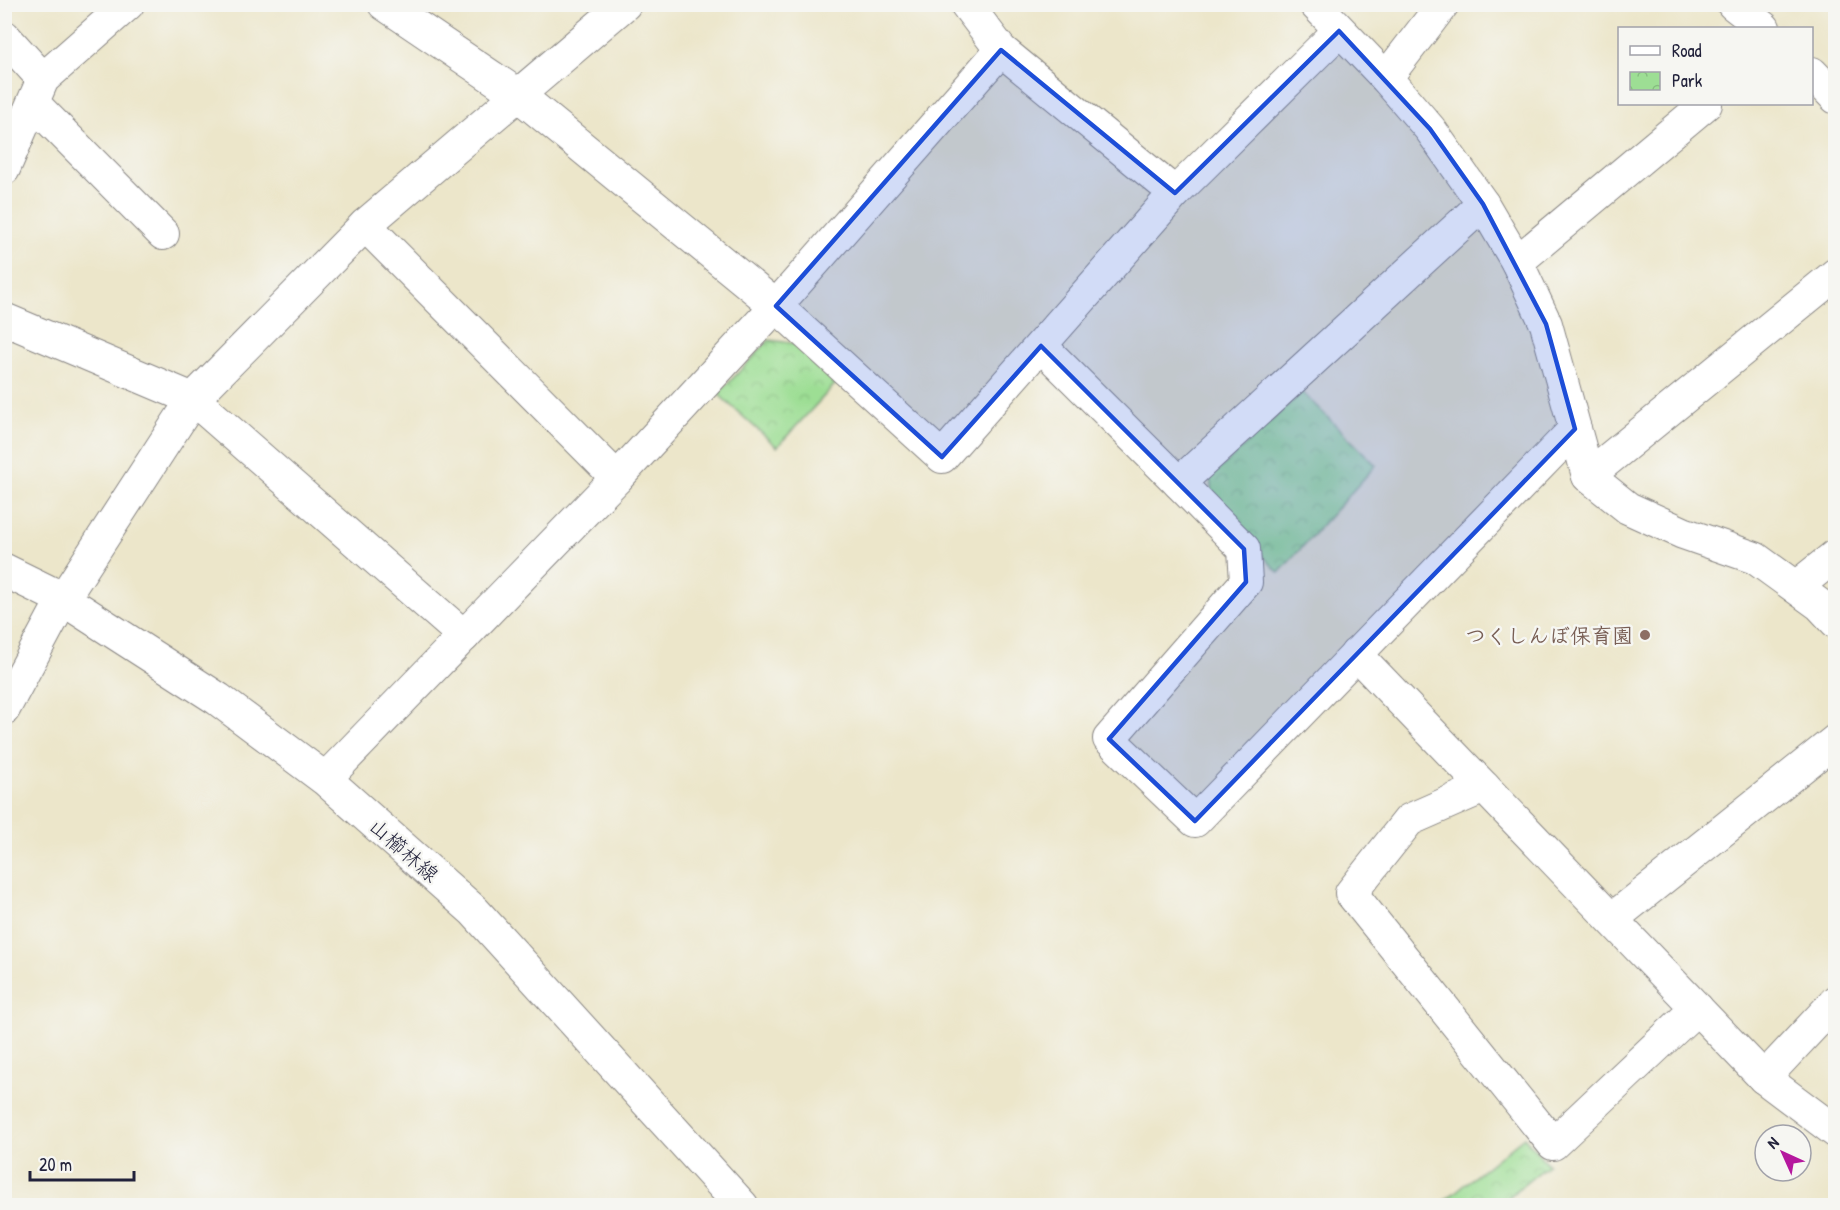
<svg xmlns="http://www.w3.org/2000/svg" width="1840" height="1210" font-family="'Patrick Hand','Klee One',sans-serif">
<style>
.park{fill:url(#park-crowns);stroke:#608068;stroke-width:1.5}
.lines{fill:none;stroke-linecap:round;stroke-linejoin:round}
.minor-casing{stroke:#878482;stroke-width:34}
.secondary-casing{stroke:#878482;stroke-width:35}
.minor{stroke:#fff;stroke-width:32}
.secondary{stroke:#fff;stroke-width:33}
.marked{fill:#1d4ed8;fill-opacity:0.2;stroke:#1d4ed8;stroke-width:4.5;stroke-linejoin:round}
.education-dot{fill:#8d6e63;stroke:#f6f6f2;stroke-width:2}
.labels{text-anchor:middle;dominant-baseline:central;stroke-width:5;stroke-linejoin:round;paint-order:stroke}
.education-label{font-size:21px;font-weight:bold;fill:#785e54;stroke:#f6f6f2;text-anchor:end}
.street-label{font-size:21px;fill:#22223b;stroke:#f6f6f2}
</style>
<defs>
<pattern id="park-crowns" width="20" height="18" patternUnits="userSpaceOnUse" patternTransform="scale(1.5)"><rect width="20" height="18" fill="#9dde94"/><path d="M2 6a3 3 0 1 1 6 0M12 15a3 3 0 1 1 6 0" fill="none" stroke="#87be80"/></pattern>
</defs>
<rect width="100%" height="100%" fill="#f6f6f2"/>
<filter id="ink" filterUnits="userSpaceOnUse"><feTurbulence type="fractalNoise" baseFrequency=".0167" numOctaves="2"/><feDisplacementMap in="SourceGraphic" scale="12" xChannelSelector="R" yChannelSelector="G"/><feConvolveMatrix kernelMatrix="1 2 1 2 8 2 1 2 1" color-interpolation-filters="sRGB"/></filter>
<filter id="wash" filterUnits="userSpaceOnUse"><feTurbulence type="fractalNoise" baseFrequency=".008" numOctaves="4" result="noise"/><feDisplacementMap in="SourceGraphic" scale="24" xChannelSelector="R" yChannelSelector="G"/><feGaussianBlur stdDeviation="1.35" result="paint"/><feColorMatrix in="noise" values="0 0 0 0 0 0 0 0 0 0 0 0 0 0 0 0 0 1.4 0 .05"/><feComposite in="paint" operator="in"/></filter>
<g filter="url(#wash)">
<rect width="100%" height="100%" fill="#ece6ca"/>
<g class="park">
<polygon points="769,340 799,344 839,380 777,447 718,394"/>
<polygon points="1302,392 1376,465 1279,573 1213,503 1210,478"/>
<polygon points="1524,1137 1548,1165 1499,1205 1439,1205"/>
</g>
</g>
<g filter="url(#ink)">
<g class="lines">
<g class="minor-casing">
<g id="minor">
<polyline points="384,4 517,94 776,306 942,457 1175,193 1001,50 966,4"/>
<polyline points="1315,4 1386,78 1430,129 1483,204 1517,262 1546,324 1588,476 1628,508 1683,533 1755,558 1820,605 1836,622"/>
<polyline points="1733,4 1764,28"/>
<polyline points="4,36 43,79"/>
<polyline points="1812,73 1836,98"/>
<polyline points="1386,78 1443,4"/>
<polyline points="34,104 163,234"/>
<polyline points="4,169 43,79 128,4"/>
<polyline points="1175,193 1339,31"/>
<polyline points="365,225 617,478"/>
<polyline points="1517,262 1706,104"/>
<polyline points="4,319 193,399 464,636"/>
<polyline points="1041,346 1179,483 1483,204"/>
<polyline points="1588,476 1836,274"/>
<polyline points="1179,483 1244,549 1246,582 1109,739 1195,821 1575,429"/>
<polyline points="1796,587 1836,555"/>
<polyline points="1356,654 1764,1078 1836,1001"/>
<polyline points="4,709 63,599 193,399 365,225 625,4"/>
<polyline points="325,779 617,478 776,306 1001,50"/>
<polyline points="1484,787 1409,820 1351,893 1553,1144 1697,1008"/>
<polyline points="1612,919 1836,740"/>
<polyline points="1764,1078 1836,1132"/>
</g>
</g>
<g class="secondary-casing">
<polyline id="secondary" points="4,570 63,599 218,699 325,779 474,911 742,1206"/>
</g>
<use href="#minor" class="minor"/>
<use href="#secondary" class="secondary"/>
</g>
</g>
<path class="marked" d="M1339,31L1430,129L1483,204L1546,324L1575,429L1195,821L1109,739L1246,582L1244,549L1041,346L942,457L776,306L1001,50L1175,193Z"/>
<circle class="education-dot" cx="1645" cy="635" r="6"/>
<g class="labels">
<g class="education-label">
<text x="1633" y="635">つくしんぼ保育園</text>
</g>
<g class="street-label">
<text transform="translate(404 850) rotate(41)">山櫛林線</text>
</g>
</g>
<rect width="1840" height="1210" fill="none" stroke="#f6f6f2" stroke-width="24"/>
<rect x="1618" y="27" width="195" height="78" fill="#f6f6f2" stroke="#a1a1a9" stroke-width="1.5"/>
<rect x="1630" y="46" width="30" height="9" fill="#ffffff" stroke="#a1a1a9" stroke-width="1.5"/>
<text x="1672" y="57" font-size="18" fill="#22223b">Road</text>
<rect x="1630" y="72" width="30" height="18" fill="url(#park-crowns)" stroke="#a1a1a9" stroke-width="1.5"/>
<text x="1672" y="87" font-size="18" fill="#22223b">Park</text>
<g transform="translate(1783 1153) rotate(315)"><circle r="28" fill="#f6f6f2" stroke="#a1a1a9" stroke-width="1.5"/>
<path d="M0-4.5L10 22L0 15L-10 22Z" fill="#b5179e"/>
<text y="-9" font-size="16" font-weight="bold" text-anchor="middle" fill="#22223b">N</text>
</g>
<path d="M30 1171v9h104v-9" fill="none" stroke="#22223b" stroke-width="3"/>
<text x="39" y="1171" font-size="18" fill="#22223b" stroke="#f6f6f2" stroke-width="4.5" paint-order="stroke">20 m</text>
</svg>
